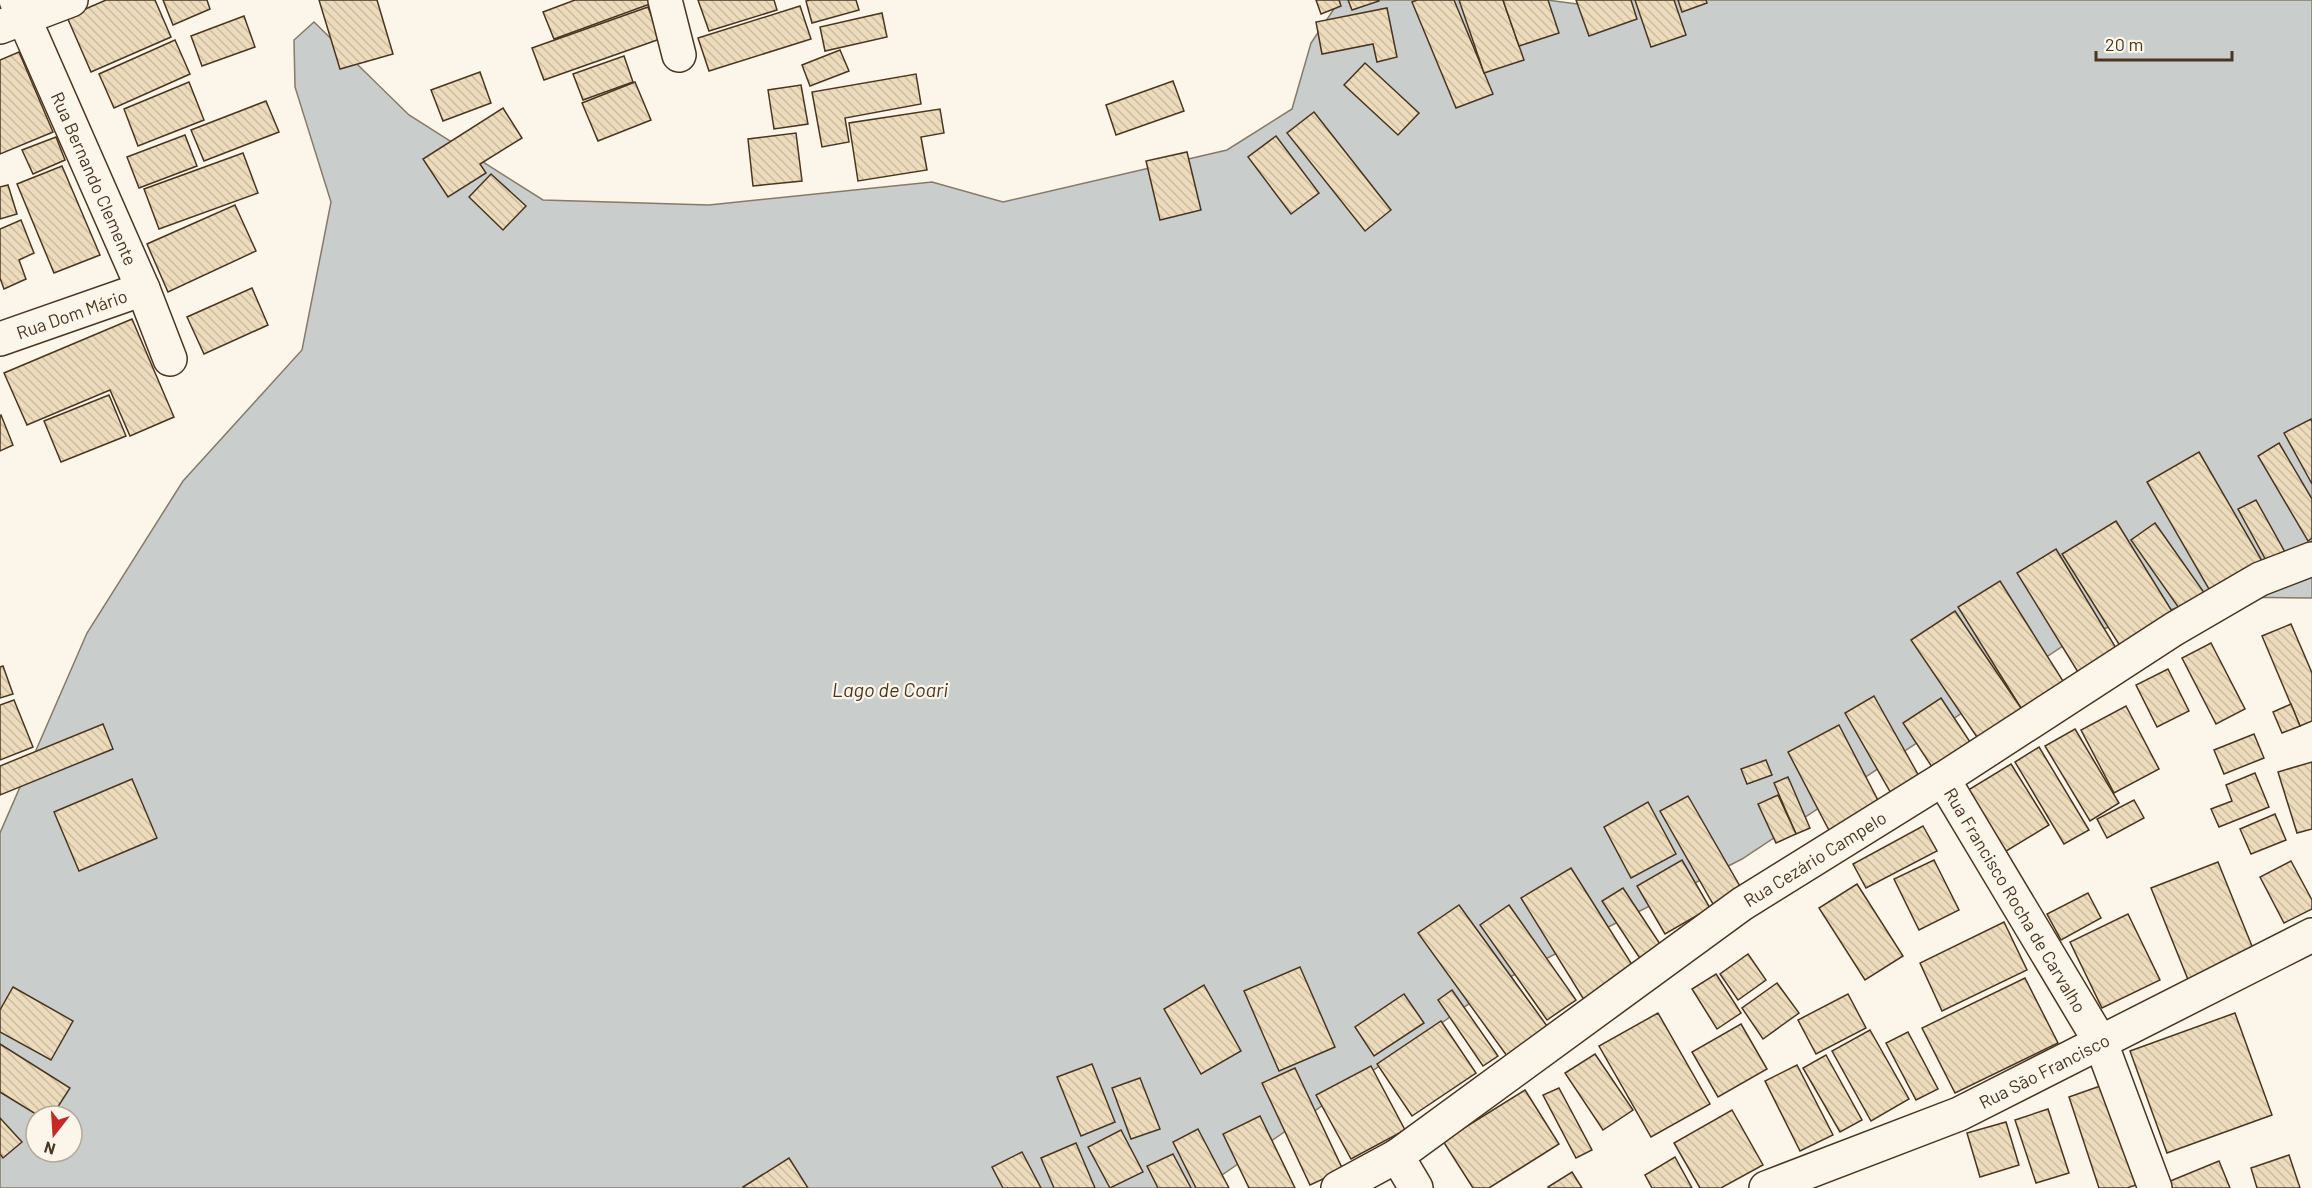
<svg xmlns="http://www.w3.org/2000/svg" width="2312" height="1188" font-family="Barlow,sans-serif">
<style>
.water{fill:#c9cecd;stroke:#887966;stroke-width:1.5;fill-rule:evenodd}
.building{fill:url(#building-back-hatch);stroke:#4a3520;stroke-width:1.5}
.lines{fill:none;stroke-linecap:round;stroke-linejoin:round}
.minor-casing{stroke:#4a3520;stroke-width:36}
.minor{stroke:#fbf6e9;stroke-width:33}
.labels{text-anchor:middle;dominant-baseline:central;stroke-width:4.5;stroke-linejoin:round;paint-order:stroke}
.street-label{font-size:18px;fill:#4a3520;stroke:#fbf6e9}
.water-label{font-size:20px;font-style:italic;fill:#4a3520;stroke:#fbf6e9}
</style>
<defs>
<pattern id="building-back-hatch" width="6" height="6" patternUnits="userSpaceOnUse" patternTransform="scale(1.5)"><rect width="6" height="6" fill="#ecdcbc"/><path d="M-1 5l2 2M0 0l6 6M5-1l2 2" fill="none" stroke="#ccbda1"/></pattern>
</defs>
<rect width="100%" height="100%" fill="#fbf6e9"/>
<path class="water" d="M1340,0H1547L1615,9L1632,0H2312V598L2215,597L2078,636L1742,859L1502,981L1212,1182L1210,1188H0V833L87,633L183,481L302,350L331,202L295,87L294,40L314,22L409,115L543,200L709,205L932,182L1003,202L1227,150L1292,109L1311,43ZM36,1116H72V1152H36Z"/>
<g class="building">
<polygon points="106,0 155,0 171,37 91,72 67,17"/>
<polygon points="163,0 207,0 210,9 173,25"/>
<polygon points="319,0 377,0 393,54 340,69"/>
<polygon points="575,0 649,0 650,4 554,39 543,12"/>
<polygon points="698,0 774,0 777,10 709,31"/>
<polygon points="810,0 856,0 859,10 812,23 806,1"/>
<polygon points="1316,0 1339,0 1341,6 1321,14"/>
<polygon points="1348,0 1379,0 1379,1 1352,10"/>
<polygon points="1417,0 1454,0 1493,94 1456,108 1412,2"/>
<polygon points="1459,0 1503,0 1524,60 1484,73"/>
<polygon points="1503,0 1548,0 1559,33 1519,46"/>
<polygon points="1576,0 1631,0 1637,19 1589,36"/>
<polygon points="1635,0 1674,0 1686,35 1651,47"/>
<polygon points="1678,0 1706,0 1707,3 1682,12"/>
<polygon points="800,6 811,39 709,71 698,38"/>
<polygon points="648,7 660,39 544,80 532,48"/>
<polygon points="1387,8 1397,57 1377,62 1373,44 1322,54 1316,22"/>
<polygon points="882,13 887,37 825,51 820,27"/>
<polygon points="244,16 255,47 202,66 191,36"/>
<polygon points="175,40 190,74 114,108 99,74"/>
<polygon points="840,50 849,71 810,86 802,65"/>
<polygon points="19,52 53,132 0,154 0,60"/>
<polygon points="624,56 633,82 583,100 573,74"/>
<polygon points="1365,63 1419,113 1398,135 1344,85"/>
<polygon points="480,72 491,103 443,121 431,90"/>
<polygon points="916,74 921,104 845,118 849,142 822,147 812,92"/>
<polygon points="1173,81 1184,111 1116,135 1106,105"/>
<polygon points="189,82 204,120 138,146 124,109"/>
<polygon points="635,82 651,120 598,141 582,103"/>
<polygon points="801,85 808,124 774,129 768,90"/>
<polygon points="266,101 279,132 204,161 191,130"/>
<polygon points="503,108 522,138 480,164 486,173 448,197 423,159"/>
<polygon points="940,109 944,133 921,137 927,170 858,181 849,123"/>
<polygon points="1314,112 1391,210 1365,231 1287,133"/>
<polygon points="796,133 802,181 753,186 748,139"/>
<polygon points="185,135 197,166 139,188 127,157"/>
<polygon points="1276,136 1319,193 1291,214 1248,157"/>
<polygon points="56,137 65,160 33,174 22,150"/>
<polygon points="1187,152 1201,210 1160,220 1146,161"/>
<polygon points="243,153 258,193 159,229 144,189"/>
<polygon points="62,166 100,255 54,273 17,184"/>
<polygon points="491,174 526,206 503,230 469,197"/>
<polygon points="8,185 17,214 0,219 0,187"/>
<polygon points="235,205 256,251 168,292 147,244"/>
<polygon points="21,220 34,253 19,260 26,279 4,289 0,278 0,229"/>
<polygon points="252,288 268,325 204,354 187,317"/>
<polygon points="132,319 174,417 130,436 110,390 27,425 4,373"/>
<polygon points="109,395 126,436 61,462 44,421"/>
<polygon points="1,415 13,445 0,451 0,416"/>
<polygon points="2311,419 2312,422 2312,484 2284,433"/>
<polygon points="2279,443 2312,499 2312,538 2308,541 2258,456"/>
<polygon points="2199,452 2265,566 2213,596 2147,482"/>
<polygon points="2256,500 2286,554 2268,564 2238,509"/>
<polygon points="2116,521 2175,616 2122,649 2062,554"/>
<polygon points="2155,523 2210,601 2186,618 2131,540"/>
<polygon points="2056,549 2119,653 2081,677 2017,573"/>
<polygon points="2000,581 2068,689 2026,716 1958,607"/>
<polygon points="1955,611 2023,711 1979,740 1911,640"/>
<polygon points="2291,624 2312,673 2312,721 2300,726 2262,636"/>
<polygon points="2211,643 2245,709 2216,724 2182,658"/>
<polygon points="3,666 13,694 0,698 0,667"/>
<polygon points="2168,669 2189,711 2157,727 2136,685"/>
<polygon points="1874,696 1920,778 1892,795 1845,713"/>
<polygon points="1941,698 1974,748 1936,773 1903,723"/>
<polygon points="14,700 33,747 0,760 0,705"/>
<polygon points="2291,704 2300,726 2282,733 2273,712"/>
<polygon points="2126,706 2159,769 2114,793 2081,730"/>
<polygon points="103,724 113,749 0,795 0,766"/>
<polygon points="1839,725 1883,810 1832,836 1788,752"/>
<polygon points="2075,729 2119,803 2090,821 2045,746"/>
<polygon points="2254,734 2264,758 2224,774 2214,750"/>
<polygon points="2039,747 2089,830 2064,844 2015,762"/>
<polygon points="1766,760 1772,775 1747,784 1741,769"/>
<polygon points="2312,762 2312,829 2297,833 2278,772"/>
<polygon points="2011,764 2049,825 2003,853 1965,792"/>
<polygon points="2255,773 2269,807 2219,827 2211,809 2232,801 2226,785"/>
<polygon points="1788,777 1810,828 1796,834 1774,783"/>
<polygon points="132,779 157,838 79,871 54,812"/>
<polygon points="1778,795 1796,834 1776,843 1758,804"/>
<polygon points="1688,796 1745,895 1717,911 1660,811"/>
<polygon points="2134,800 2144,818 2107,838 2097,819"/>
<polygon points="1648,802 1676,854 1631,878 1604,827"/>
<polygon points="2275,814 2286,840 2251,854 2240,829"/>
<polygon points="1923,826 1937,851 1866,888 1853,864"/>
<polygon points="1682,860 1710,908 1665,934 1637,886"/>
<polygon points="1934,860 1959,910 1919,930 1894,879"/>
<polygon points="2291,861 2312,900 2312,909 2284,923 2260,877"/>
<polygon points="2218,862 2256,956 2189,982 2151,888"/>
<polygon points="1571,868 1636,971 1586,1003 1521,898"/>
<polygon points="1857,884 1903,956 1865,980 1819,908"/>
<polygon points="1623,888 1662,947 1641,960 1602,901"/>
<polygon points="2088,893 2101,918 2061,940 2047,914"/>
<polygon points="1459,905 1547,1026 1507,1056 1418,933"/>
<polygon points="1509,905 1576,1000 1547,1020 1480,925"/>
<polygon points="2128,914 2160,980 2102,1008 2070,942"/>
<polygon points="2004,922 2027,970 1942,1011 1920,963"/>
<polygon points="1748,954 1766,980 1738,1000 1720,974"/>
<polygon points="1300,967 1335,1047 1279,1071 1244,991"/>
<polygon points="1716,974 1741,1013 1717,1029 1692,989"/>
<polygon points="2025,978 2058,1043 1955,1093 1922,1028"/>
<polygon points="1777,983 1799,1013 1763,1039 1742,1008"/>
<polygon points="1204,985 1241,1051 1201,1074 1164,1009"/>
<polygon points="13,987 73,1021 51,1060 0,1032 0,1010"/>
<polygon points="1452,990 1498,1056 1483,1066 1438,1000"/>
<polygon points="1404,994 1424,1023 1374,1056 1355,1027"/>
<polygon points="1848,994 1866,1028 1816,1054 1798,1020"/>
<polygon points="1658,1013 1710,1104 1651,1137 1599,1046"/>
<polygon points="2235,1013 2272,1115 2167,1153 2130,1051"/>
<polygon points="1441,1021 1476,1073 1412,1116 1377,1064"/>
<polygon points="1741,1024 1767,1069 1718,1097 1692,1052"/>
<polygon points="1870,1030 1909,1099 1871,1121 1832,1051"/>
<polygon points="1908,1032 1938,1089 1916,1100 1886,1043"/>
<polygon points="0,1044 70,1088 52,1116 39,1116 0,1092"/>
<polygon points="1595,1054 1633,1110 1603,1130 1565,1073"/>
<polygon points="1826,1055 1862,1120 1840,1132 1803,1068"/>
<polygon points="1092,1064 1115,1122 1081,1136 1057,1077"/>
<polygon points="1797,1065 1833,1135 1800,1151 1765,1081"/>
<polygon points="1371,1066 1405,1130 1351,1159 1316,1095"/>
<polygon points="1295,1068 1343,1170 1310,1185 1262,1083"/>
<polygon points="1140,1078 1160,1129 1131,1139 1112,1088"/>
<polygon points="2103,1085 2136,1185 2127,1188 2099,1188 2069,1097"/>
<polygon points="1559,1088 1592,1150 1576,1158 1543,1095"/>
<polygon points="1525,1090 1559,1144 1489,1188 1473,1188 1443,1141"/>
<polygon points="2048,1109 2069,1173 2036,1183 2015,1120"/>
<polygon points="1732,1110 1763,1165 1721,1188 1700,1188 1674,1143"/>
<polygon points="1260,1116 1295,1188 1249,1188 1223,1134"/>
<polygon points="0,1118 22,1142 3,1158 0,1154"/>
<polygon points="2006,1122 2019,1165 1980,1177 1967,1133"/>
<polygon points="1198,1129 1229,1188 1196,1188 1173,1142"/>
<polygon points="1121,1130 1143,1172 1110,1188 1088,1147"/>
<polygon points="1076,1143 1095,1188 1054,1188 1041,1158"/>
<polygon points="1022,1152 1041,1188 1003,1188 992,1167"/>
<polygon points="1173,1154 1191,1188 1158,1188 1147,1166"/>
<polygon points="2289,1155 2300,1188 2257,1188 2251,1168"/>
<polygon points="1675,1157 1692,1188 1652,1188 1645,1175"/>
<polygon points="789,1158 808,1188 744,1188 743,1187"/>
<polygon points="2219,1161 2230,1188 2170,1188 2168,1182"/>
<polygon points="1572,1172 1582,1188 1548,1188 1548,1187"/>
</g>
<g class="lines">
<g class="minor-casing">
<g id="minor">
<path id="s1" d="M16,0L143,289L170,359"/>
<polyline points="665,0 679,55"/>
<polyline points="0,27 71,0"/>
<path id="s2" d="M0,339L143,289"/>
<path id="s3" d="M1943,779L2101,1043L2155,1188"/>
<polyline points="1397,1156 1416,1188"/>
<path id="s4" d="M1338,1188L1397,1156L1742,904L1943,779L2174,629L2260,579L2312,559"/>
<path id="s5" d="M1766,1188L1959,1114L2312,935"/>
</g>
</g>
<use href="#minor" class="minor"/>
</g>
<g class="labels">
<g class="street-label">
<text stroke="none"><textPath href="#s1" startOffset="195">Rua Bernando Clemente</textPath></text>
<text stroke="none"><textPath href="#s2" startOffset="76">Rua Dom Mário</textPath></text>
<text stroke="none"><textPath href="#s4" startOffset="580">Rua Cezário Campelo</textPath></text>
<text stroke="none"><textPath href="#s3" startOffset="141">Rua Francisco Rocha de Carvalho</textPath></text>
<text stroke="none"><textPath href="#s5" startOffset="302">Rua São Francisco</textPath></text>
</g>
<g class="water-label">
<text x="890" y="689">Lago de Coari</text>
</g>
</g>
<g transform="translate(54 1134) rotate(197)"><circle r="28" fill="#fbf6e9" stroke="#b4a999" stroke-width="1.5"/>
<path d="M0-4.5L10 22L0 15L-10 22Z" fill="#c62828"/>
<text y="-9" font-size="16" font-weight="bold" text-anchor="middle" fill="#4a3520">N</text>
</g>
<path d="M2096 51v9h136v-9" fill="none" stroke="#4a3520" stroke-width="3"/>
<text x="2105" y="51" font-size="18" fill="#4a3520" stroke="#fbf6e9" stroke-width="4.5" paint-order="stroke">20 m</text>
</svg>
